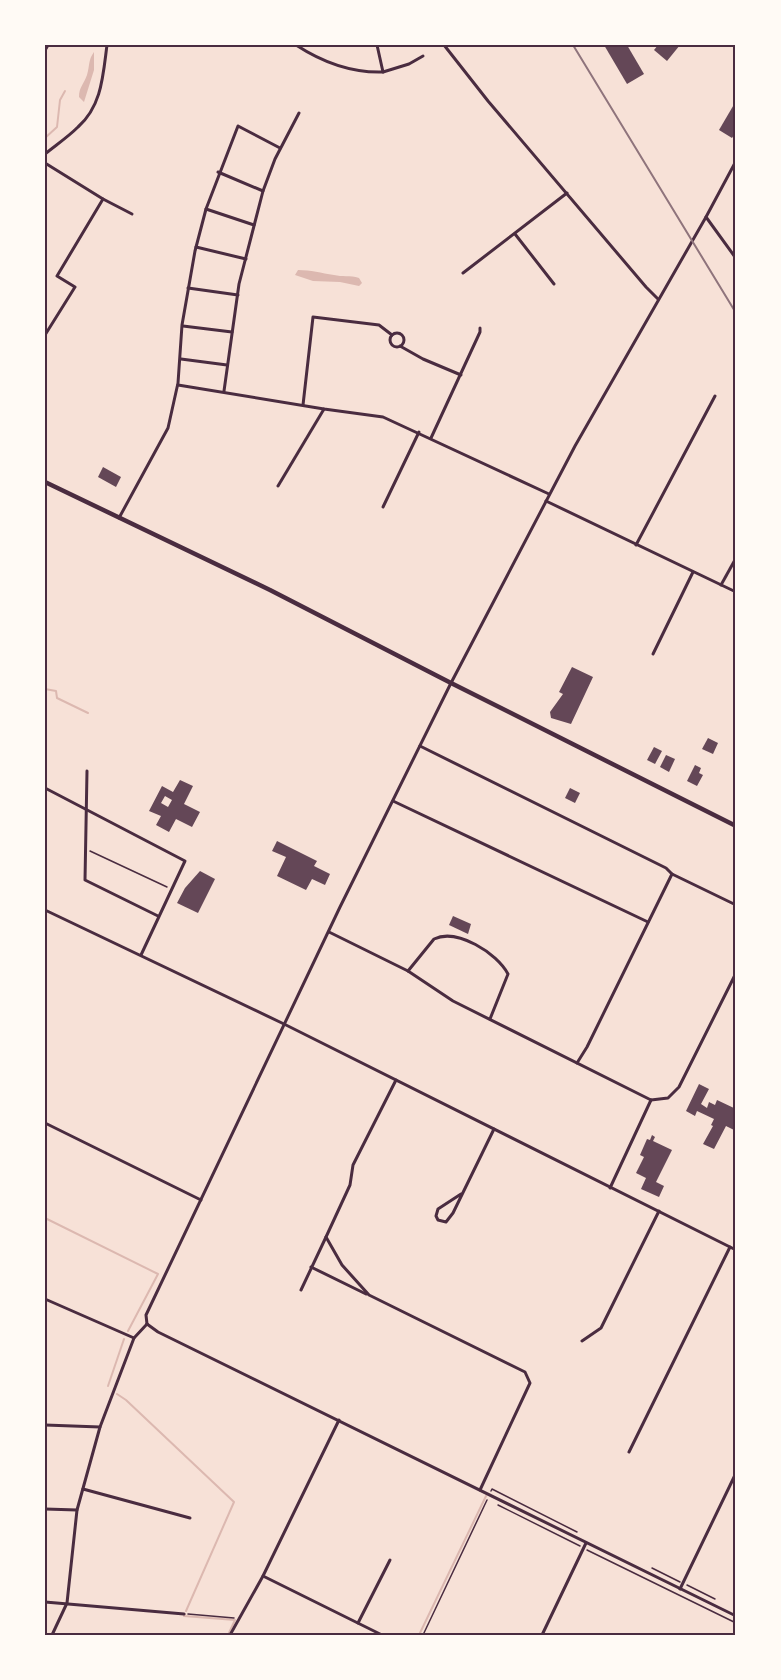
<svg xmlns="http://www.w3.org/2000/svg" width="781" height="1680" font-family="'DejaVu Sans',sans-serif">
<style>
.water{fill:#dcb8b0}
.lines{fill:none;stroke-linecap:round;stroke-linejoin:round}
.stream{stroke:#dcb8b0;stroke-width:2}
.building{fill:#644757;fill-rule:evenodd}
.path{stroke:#4a2c40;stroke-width:1.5}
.minor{stroke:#4a2c40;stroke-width:3}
.secondary{stroke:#4a2c40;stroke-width:4.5}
.rail{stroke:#8f747c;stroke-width:2}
.neatline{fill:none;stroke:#4a2c40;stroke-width:2}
</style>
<rect width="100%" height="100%" fill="#f7e1d7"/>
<g class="water">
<path d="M94,52V70L84,102L79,97C79,87 84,84 87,75C90,65 88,60 94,52Z"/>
<path d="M298,270C311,270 321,273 334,275C342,277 350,275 359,278L362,283L359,286L340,282L313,281L295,275Z"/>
</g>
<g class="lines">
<g class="stream">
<polyline points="45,138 57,127 60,100 65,91"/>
<polyline points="45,452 45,457"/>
<polyline points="45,616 45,643"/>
<polyline points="45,689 56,691 57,698 88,713"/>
<polyline points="45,1218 158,1274 128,1331"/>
<polyline points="108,1386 124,1339"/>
<polyline points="117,1394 126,1400 234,1502 186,1611"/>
<polyline points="185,1614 184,1616 235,1620 228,1635"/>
<polyline points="419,1635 486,1496"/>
</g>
</g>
<g class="building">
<polygon points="604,45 627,45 644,74 627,84"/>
<polygon points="658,45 680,45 667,61 654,50"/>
<polygon points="736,101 736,132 732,138 719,130"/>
<polygon points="103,467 121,477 116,487 98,477"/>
<polygon points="572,667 593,677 571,724 551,718 550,712 563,694 559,692"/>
<polygon points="708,738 718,743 713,754 702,749"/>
<polygon points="654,747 662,751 655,764 647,760"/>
<polygon points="666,755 675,759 669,772 660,767"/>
<polygon points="695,765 701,768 699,773 703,775 697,786 687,781"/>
<path d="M180,780L193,786L184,804L200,812L192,827L176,819L169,832L156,825L161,816L149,811L162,786L173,792ZM165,796L172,800L168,807L161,803Z"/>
<polygon points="570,788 580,793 575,803 565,798"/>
<polygon points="277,841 317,861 314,866 330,874 325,885 312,879 306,890 277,876 286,857 272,851"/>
<polygon points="200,871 215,879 198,913 177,903 185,888"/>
<polygon points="453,916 471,924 468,934 449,925"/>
<polygon points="699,1084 709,1089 701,1104 707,1108 709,1102 715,1105 717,1100 736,1109 736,1131 726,1126 714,1149 703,1144 713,1126 711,1125 714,1119 697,1111 695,1116 686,1111"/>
<polygon points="652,1135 655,1137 653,1141 672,1150 656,1182 664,1186 659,1197 641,1189 646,1178 636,1173 644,1157 640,1155 647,1139 650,1140"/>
</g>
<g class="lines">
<g class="path">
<polyline points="45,52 49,45"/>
<polyline points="90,851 167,887"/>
<polyline points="491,1491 492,1489 577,1532"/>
<polyline points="498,1505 580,1546"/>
<polyline points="587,1550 736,1623"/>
<polyline points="652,1568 680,1582"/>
<polyline points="687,1585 715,1599"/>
<polyline points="188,1614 234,1618"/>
<polyline points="423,1635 487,1500"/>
</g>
<g class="minor">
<path d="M296,45C322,62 351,73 383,72L377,45"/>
<polyline points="444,45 488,101 646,287 658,299"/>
<polyline points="383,72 409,64 423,56"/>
<path d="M45,154C56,145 68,137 78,127C102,106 103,75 107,45"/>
<polyline points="45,163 103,199 57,276 75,287 45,335"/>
<polyline points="218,172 263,191"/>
<polyline points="103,199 132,214"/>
<polyline points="206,209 254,225"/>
<polyline points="706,217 735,257 736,262"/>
<polyline points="515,234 554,284"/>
<polyline points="196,247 246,259"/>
<polyline points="463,273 567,193"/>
<polyline points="188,288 238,295"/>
<polyline points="183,326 232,332"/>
<circle cx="397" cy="340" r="7"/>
<polyline points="400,346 423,359 461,375"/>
<polyline points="181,359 227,365"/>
<polyline points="178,385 324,409 383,417 549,494"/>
<polyline points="224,391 239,284 263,191 275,159 299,113"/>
<polyline points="303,405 313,317 379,325 392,335"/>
<polyline points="431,438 480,332 480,328"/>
<polyline points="278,486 324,409"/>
<polyline points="546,501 736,592"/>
<polyline points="383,507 419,432"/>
<polyline points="119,518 168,428 178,383 182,325 195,251 206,209 238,126 280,148"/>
<polyline points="636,545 715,396"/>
<polyline points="721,585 736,558"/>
<polyline points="653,654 693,572"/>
<polyline points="420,746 666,868 672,874 736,905"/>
<polyline points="87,771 85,880 158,916"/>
<polyline points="45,788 185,861 141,955"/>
<polyline points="393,801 648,922"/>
<polyline points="45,910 284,1024 736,1250"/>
<polyline points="329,932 408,971 453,1001 651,1100"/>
<path d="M408,971L434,939C457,928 497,953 508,974L490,1019"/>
<polyline points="577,1063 587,1047 672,874"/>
<polyline points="396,1080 353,1165 350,1185 326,1237 342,1265 369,1295 525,1372 530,1383 480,1490"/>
<polyline points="651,1100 668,1098 679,1087 736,973"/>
<polyline points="45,1123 201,1200"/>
<polyline points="610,1188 651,1100"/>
<polyline points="461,1194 438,1209 436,1216 438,1220 446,1222 453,1213 494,1129"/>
<polyline points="311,1267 366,1294"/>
<polyline points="301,1290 326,1237"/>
<polyline points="45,1299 134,1338"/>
<polyline points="147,1324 146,1315 340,907 451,683 575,446 706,217 736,161"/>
<polyline points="147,1324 158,1332 736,1616"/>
<polyline points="582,1341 601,1328 659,1211"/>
<polyline points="45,1425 100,1427"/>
<polyline points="629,1452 730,1247"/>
<polyline points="83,1489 190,1518"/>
<polyline points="45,1509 77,1510"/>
<polyline points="263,1576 382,1635"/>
<polyline points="680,1589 736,1473"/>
<polyline points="45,1602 184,1614"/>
<polyline points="358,1623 390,1560"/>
<polyline points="52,1635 67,1603 77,1510 100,1427 134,1338 147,1324"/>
<polyline points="230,1635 263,1576 339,1420"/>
<polyline points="542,1635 586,1543"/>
</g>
<polyline class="secondary" points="45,482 270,590 451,683 736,826"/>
<polyline class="rail" points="573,45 736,313"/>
</g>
<rect width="781" height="1680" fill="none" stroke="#fffaf5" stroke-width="93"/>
<rect x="46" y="46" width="688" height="1588" class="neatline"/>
</svg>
